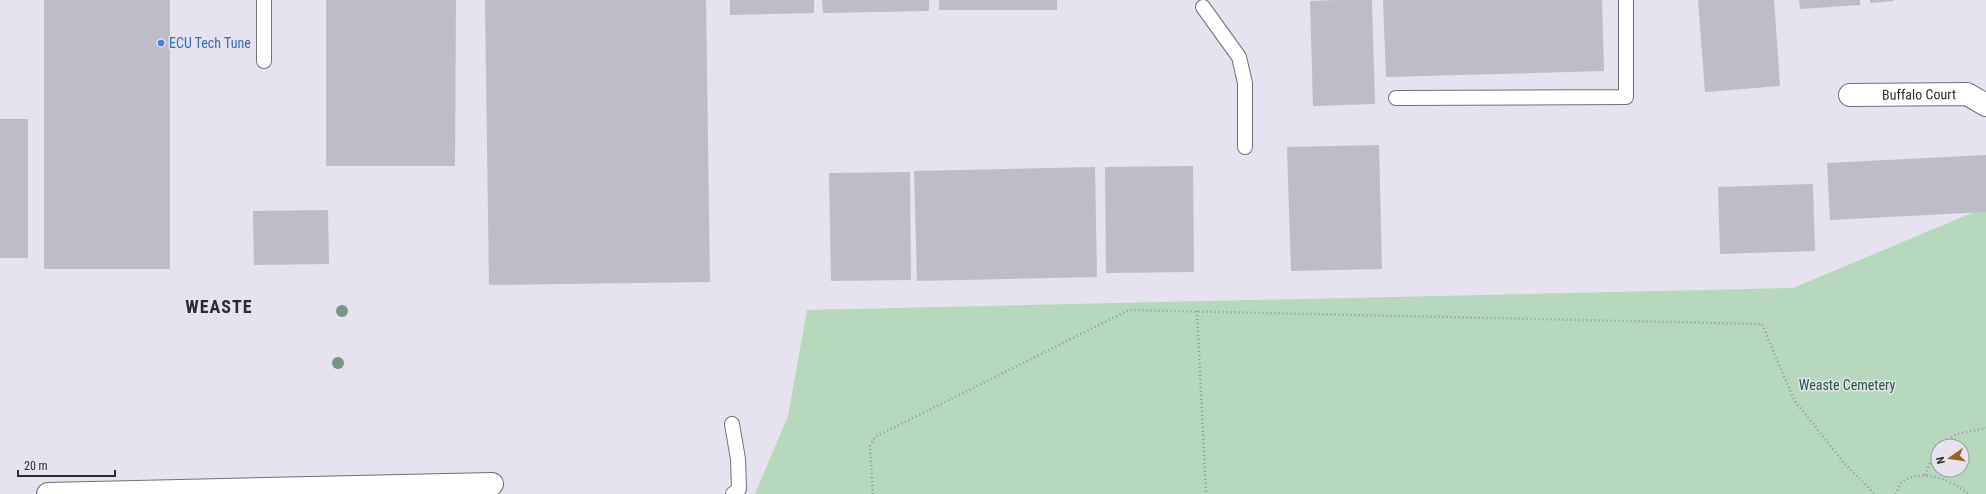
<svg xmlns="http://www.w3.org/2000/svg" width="1986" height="494" font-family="'Roboto Condensed',sans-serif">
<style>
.green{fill:#b6d9be;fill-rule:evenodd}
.building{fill:#bdbcc8}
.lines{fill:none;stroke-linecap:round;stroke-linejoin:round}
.lane-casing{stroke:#726e79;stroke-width:16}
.street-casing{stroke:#726e79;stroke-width:24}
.path{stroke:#96939d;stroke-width:2.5;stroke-dasharray:1 3;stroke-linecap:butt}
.lane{stroke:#fff;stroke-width:14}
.street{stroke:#fff;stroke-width:22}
.tree{fill:#769787}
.shop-dot{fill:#3f7fe0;stroke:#e6e2ef;stroke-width:1.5}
.labels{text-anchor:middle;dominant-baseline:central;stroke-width:3;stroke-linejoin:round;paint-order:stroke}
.shop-label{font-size:14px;fill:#366cbe;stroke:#e6e2ef;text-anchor:start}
.street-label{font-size:14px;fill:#2d2b30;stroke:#e6e2ef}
.park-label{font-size:14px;fill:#1b5a32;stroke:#e6e2ef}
.district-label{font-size:18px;font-weight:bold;letter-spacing:1px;fill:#2d2b30;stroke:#e6e2ef}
</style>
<rect width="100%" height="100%" fill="#e6e2ef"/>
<path class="green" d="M1986,207V494H755L788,416L807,310L1793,288ZM1938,446H1962V470H1938Z"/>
<g class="building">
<rect x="44" y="0" width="126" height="269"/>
<polygon points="326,0 456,0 455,166 326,166"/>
<polygon points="485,0 706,0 710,282 489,285"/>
<polygon points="730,0 814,0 814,13 730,15"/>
<polygon points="822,0 929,0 929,11 823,13"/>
<rect x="939" y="0" width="118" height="10"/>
<polygon points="1336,0 1372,0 1375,104 1313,106 1310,1"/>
<polygon points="1383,0 1602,0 1604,71 1386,77"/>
<polygon points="1698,0 1774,0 1780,86 1705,92"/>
<polygon points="1799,0 1860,0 1860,5 1800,9"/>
<polygon points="1870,0 1893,0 1894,1 1870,3"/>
<rect x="0" y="119" width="28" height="139"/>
<polygon points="1379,145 1382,269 1291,271 1287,147"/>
<polygon points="1986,155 1986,212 1830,220 1827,163"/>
<polygon points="1193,166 1194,272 1106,273 1105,167"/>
<polygon points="1095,167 1097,277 917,281 914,171"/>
<polygon points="910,172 911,280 831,281 829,173"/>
<polygon points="1813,184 1815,251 1720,254 1718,187"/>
<polygon points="328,210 329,264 254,265 253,211"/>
</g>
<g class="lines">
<g class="lane-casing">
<g id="lane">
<polyline points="1203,7 1239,57 1245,83 1245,147"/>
<polyline points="264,61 264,0"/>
<polyline points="1396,98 1626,97 1626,0"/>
<polyline points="732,424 738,459 739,489 733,494"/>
</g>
</g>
<g class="street-casing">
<g id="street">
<path id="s1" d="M1850,95L1967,94L1986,105"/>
<polyline points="48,494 492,484"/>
</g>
</g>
<g class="path">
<polyline points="1197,311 1206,494"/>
<polyline points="1925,475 1937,446 1957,434 1986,428"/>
<polyline points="873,494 870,446 875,437 1129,310 1762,324 1794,400 1844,463 1875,494"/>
<path d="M1895,494C1897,491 1899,486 1901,483C1918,467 1954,480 1968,494"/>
</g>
<use href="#lane" class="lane"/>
<use href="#street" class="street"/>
</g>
<g class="tree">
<circle cx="342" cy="311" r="6"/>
<circle cx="338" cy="363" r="6"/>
</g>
<circle class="shop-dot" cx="161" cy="43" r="4"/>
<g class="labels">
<g class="shop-label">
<text x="169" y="43">ECU Tech Tune</text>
</g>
<g class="street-label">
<text stroke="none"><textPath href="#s1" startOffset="69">Buffalo Court</textPath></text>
</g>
<g class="park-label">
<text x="1847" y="385">Weaste Cemetery</text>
</g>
<g class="district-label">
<text x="219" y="306">WEASTE</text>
</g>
</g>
<g transform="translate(1950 458) rotate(257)"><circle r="19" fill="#e6e2ef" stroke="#9c99a3"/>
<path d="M0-3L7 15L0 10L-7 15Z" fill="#9b5f20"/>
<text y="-6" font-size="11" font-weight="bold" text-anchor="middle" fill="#2d2b30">N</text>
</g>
<path d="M18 470v6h97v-6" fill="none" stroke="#2d2b30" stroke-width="2"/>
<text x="24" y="470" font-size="12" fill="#2d2b30" stroke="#e6e2ef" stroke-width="3" paint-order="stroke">20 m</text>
</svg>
